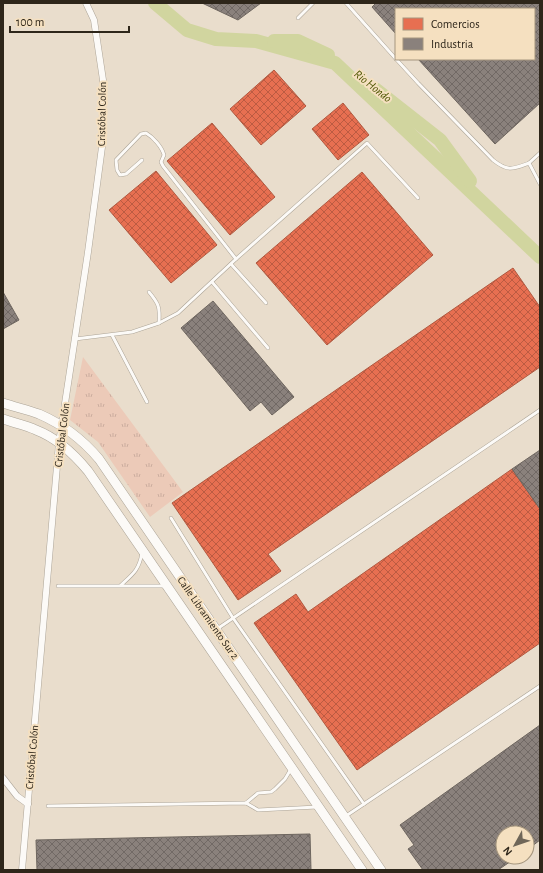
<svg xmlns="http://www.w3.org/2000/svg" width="543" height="873" font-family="'Alegreya Sans',sans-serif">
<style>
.grass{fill:url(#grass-tufts)}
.shops{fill:url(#shops-cross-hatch);stroke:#b05940}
.industry{fill:url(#industry-cross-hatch);stroke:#6e665f}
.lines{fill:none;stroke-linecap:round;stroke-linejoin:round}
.river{stroke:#d1d59f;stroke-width:14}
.service-casing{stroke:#aca497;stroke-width:4}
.minor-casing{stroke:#aca497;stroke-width:7}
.secondary-casing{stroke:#aca497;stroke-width:10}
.service{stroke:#fcfaf7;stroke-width:3}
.minor{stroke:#fcfaf7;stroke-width:6}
.secondary{stroke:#fcfaf7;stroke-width:9}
.labels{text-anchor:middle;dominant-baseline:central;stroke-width:4;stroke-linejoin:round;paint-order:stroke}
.street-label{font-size:11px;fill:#2e261a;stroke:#f5e0c0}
.water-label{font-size:12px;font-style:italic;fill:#4d5400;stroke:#f5e0c0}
</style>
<defs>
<pattern id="grass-tufts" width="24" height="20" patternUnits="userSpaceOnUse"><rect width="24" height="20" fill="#eccab8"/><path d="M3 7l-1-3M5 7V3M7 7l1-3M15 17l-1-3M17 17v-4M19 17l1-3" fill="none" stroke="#cbad9e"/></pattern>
<pattern id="shops-cross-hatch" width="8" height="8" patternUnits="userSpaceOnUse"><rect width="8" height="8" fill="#e76f51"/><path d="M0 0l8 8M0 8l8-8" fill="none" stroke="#bc5b42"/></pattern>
<pattern id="industry-cross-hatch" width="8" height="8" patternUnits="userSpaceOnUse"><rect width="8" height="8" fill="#8a817c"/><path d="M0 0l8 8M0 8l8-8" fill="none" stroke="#716965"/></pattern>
</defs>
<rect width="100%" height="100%" fill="#e9ddcc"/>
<polygon class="grass" points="83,357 183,492 150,517 98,442 70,420"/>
<g class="shops">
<polygon points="274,70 306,106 261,145 230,109"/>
<polygon points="343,103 369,135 338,160 312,129"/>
<polygon points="212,123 275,197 230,235 167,161"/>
<polygon points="156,171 217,245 171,283 109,210"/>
<polygon points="362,172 433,255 327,345 256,263"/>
<polygon points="513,268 540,307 540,367 268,554 281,571 238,600 172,503"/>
<polygon points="512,469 540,509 540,643 357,770 254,623 296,594 308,612"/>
</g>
<g class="industry">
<polygon points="202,3 261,3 238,20"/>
<polygon points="376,3 540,3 540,103 495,144 418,59 534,59 534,9 396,9 396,34 372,7"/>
<polygon points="3,292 19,320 3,329"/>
<polygon points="213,301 294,397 272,415 261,402 250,411 181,328"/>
<polygon points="540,450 540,509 512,469"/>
<polygon points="540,725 540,840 527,850 527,833 503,833 503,857 517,857 498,870 423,870 408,849 414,845 400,825"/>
<polygon points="310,834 311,870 37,870 36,840"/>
</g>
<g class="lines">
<g class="river">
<polyline points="155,3 187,30 216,39 256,41 335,63 540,257"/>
<polyline points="274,41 298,41 328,55"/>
<polyline points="375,89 440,140 470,181"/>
</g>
<g class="service-casing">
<g id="service">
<polyline points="346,3 396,59"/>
<polyline points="298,18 313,3"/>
<path d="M396,59L418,83L493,160C508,172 513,169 529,163L540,184"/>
<polyline points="529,163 540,153"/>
<polyline points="236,259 367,143 418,198"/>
<polyline points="231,264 266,303"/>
<polyline points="212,282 268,348"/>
<path d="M149,292C159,304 160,307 159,323"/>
<polyline points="112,335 147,402"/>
<path d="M75,339L132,332L159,323L178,313L236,259L163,166L161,162L164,155C162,147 153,137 146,133L141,134L116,160L117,170L120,175L126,174L142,160"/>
<polyline points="171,518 233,618 364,804"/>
<path d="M121,585C133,574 139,570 142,553"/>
<polyline points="58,586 164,586"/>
<polyline points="217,629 540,410"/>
<polyline points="246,803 258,793 271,792 275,789 285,779 291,769"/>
<polyline points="48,806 246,803 258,810 317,807"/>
<polyline points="346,816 540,686"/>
</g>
</g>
<g class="minor-casing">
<g id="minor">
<polyline points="3,778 17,796 28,804"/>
<polyline points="22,870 59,443 88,252 102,147 103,80 94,20 86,3"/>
</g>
</g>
<g class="secondary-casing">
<g id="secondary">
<path d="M3,403C15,407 28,410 39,414C62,424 83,440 99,459L381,870"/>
<path d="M3,419C14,423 26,425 36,430C57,438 74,454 88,471L362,870"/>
</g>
</g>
<use href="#service" class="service"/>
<use href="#minor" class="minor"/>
<use href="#secondary" class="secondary"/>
</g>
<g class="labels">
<g class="street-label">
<text transform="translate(102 114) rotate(-89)">Cristóbal Colón</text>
<text transform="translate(62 435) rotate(-83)">Cristóbal Colón</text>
<text transform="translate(208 618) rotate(55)">Calle Libramiento Sur 2</text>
<text transform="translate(32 757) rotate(-85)">Cristóbal Colón</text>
</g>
<g class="water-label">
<text transform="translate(373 86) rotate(39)">Rio Hondo</text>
</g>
</g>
<rect width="543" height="873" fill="none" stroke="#2e261a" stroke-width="8"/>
<rect x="395" y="8" width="140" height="52" fill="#f5e0c0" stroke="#a5967e"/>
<rect x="403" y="18" width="20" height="12" fill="#e76f51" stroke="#a5967e"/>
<text x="431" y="28" font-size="12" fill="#2e261a">Comercios</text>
<rect x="403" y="38" width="20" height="12" fill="#8a817c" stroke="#a5967e"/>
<text x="431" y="48" font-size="12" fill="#2e261a">Industria</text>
<g transform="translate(515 845) rotate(230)"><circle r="19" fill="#f5e0c0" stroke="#a5967e"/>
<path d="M0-3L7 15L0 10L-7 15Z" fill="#6f6658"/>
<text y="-6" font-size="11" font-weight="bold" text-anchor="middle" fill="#2e261a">N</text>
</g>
<path d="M10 26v6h119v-6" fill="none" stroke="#2e261a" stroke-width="2"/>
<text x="16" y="26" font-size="12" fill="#2e261a" stroke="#f5e0c0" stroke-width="3" paint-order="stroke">100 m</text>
</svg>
